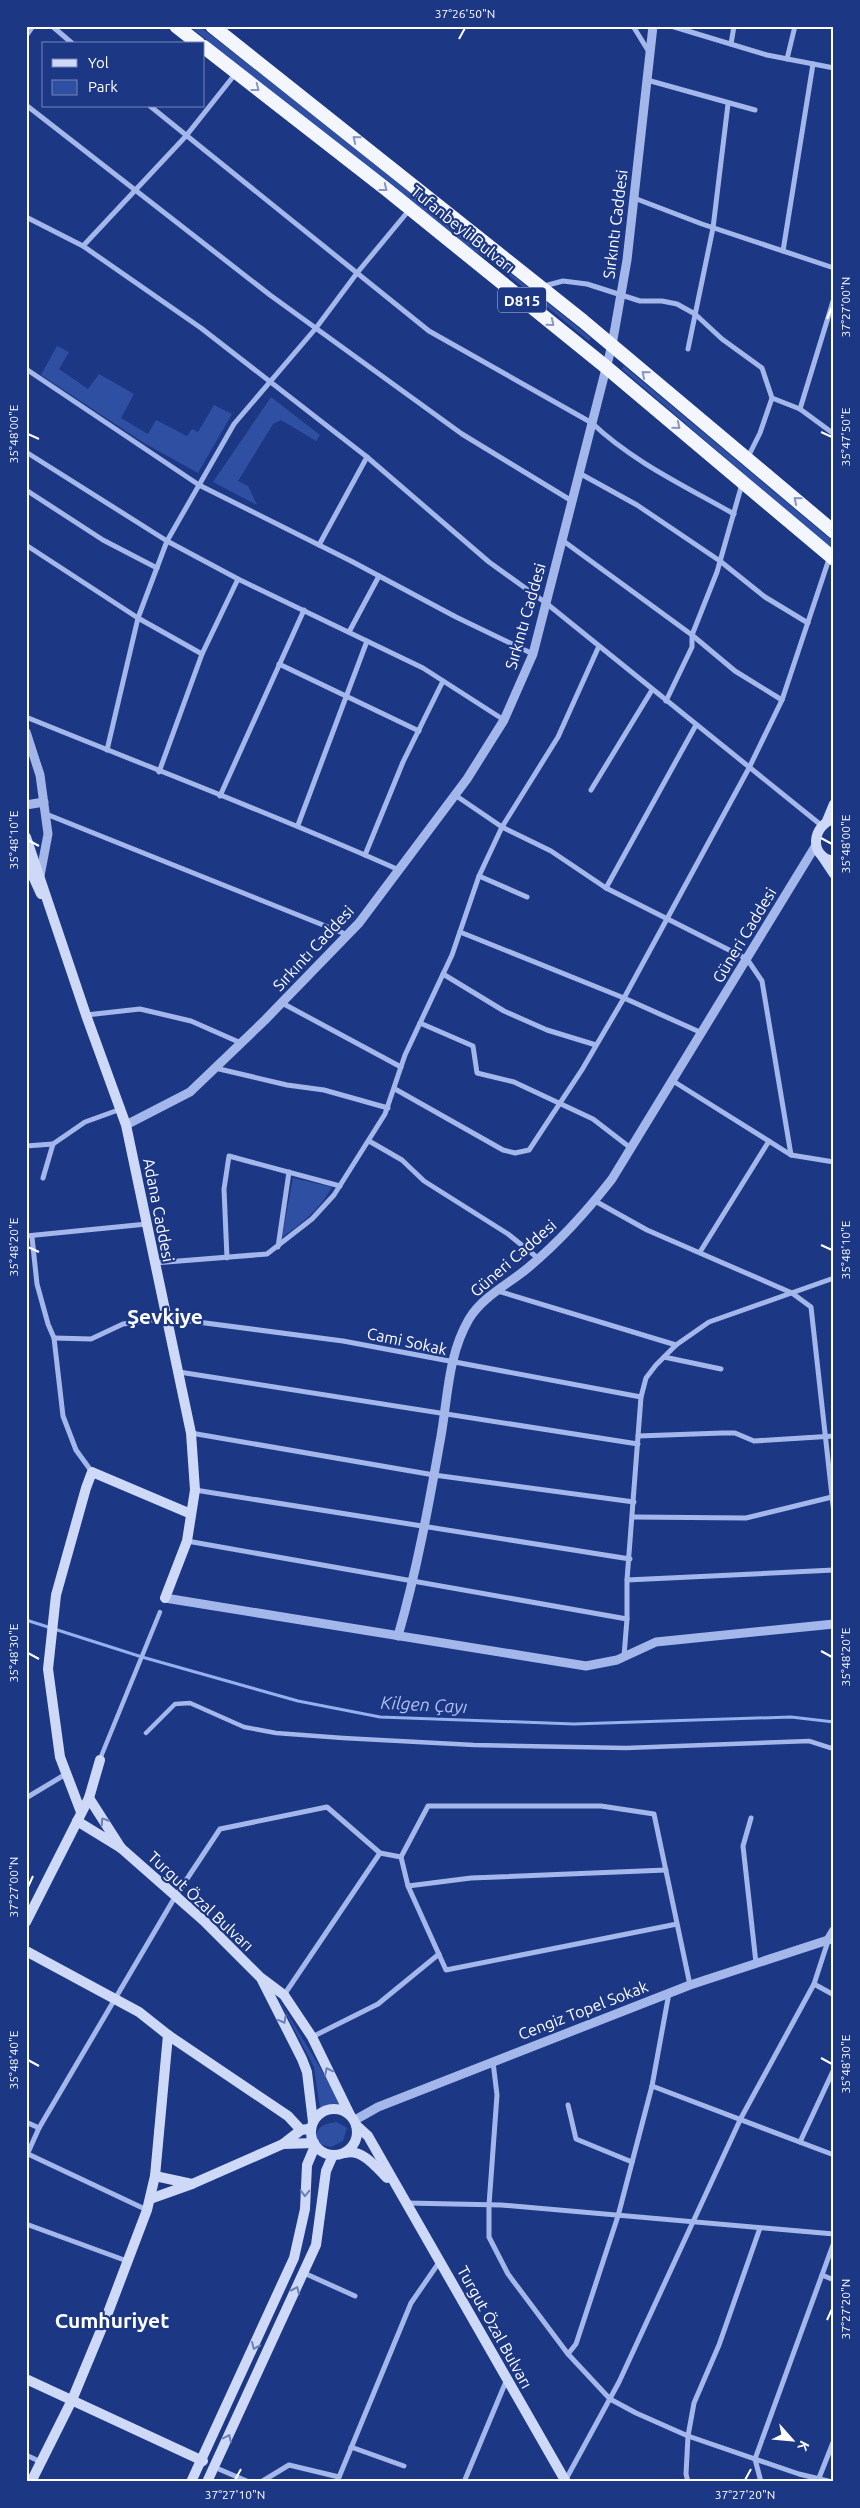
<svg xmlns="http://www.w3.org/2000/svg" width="860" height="2508" font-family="Ubuntu,sans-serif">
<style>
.green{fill:#2f4fa2}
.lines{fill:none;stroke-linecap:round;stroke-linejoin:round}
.stream{stroke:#96afed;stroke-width:3}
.pedestrian{stroke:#a3b7eb;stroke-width:4.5}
.minor{stroke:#a3b7eb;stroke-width:5}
.tertiary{stroke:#a3b7eb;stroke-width:9}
.secondary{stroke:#ced9f8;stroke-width:10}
.trunk{stroke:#f3f6fe;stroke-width:14}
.oneway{stroke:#8896c1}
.oneway2{stroke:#6c80b8}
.ticks{fill:none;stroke:#fff;stroke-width:2}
.labels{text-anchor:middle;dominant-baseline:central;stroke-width:4.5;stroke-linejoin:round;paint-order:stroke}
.shield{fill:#1c3784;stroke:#bbc3da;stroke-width:1}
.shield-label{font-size:15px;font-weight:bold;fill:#fff}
.street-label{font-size:16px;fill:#fff;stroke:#1c3784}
.water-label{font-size:18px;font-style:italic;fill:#aec1f2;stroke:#1c3784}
.district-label{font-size:21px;font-weight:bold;fill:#fff;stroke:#1c3784}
.neatline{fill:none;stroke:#fff;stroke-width:2}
.ticks-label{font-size:12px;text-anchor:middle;fill:#fff}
</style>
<rect width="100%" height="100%" fill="#1c3784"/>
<g class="green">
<polygon points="189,26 199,26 305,108 591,338 589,341 495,264 473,250"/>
<polygon points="57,346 69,352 59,369 88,389 99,374 134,394 121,418 148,434 156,420 187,436 192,429 198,432 214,405 232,414 198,473 144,443 41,375"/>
<polygon points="624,366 834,542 834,551 622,369"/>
<polygon points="271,397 320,435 316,441 281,420 273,424 238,481 248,486 257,505 213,482"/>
<path d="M293,1178L332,1187C320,1209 303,1223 282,1237Z"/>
<polygon points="278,1998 330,2084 341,2106 320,2109 314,2067"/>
<path d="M337,2122L347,2128L343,2141L331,2147L318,2144L316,2139C317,2125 325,2124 337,2122Z"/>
</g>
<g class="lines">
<polyline class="stream" points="26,1620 142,1657 298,1701 380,1717 574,1724 791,1717 834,1722"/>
<g class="pedestrian">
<polyline points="146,1733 175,1704 190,1703 244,1727 276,1733 343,1738 474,1745 626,1748 809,1741 834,1749"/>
<polyline points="100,1759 160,1612"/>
</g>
<g class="minor">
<polyline points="52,26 73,44"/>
<polyline points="633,26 649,52"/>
<polyline points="671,26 767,55 834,68"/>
<polyline points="26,36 33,26"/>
<polyline points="731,44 734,26"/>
<polyline points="787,59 795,26"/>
<polyline points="647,80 755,110"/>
<polyline points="26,105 270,295 462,434 572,501"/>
<path d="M150,106L429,331L592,423C633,462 685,486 734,514"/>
<polyline points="634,198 702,224 834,268"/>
<polyline points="26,217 83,246 201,328 367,457 489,562 546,603 821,825"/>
<polyline points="83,246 186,136 236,73"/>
<polyline points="783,251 813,64"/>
<polyline points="544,286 563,281 587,284 640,301 662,301 677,304 695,314 722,339 762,368 772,398 800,409 834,434"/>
<polyline points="688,349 713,228 728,104"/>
<polyline points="26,369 199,485 351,561 456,617 533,654"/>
<polyline points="800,409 834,298"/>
<polyline points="26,452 167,541 238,579 423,668 504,720"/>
<polyline points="748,457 760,433 772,398"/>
<polyline points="579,473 637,505 720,561 765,597 808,623"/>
<polyline points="26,490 103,540 157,568"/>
<polyline points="562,540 692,635 735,671 782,700"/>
<polyline points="26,545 138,618 202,654"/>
<polyline points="319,545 367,457"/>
<polyline points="349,632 379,576"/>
<polyline points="279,664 419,731"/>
<polyline points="666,701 692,647 692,635 717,572 742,484"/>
<path d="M26,717C151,768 276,815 399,870"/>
<polyline points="107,750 138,618 167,541 234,424 316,328 357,273 410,209"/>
<polyline points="159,772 202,654 238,579"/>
<polyline points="591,790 652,690"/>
<polyline points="455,795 502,827 551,851 606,888 747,959 762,981 791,1155"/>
<polyline points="220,796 304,610"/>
<polyline points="46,814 348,935"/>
<polyline points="298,825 367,641"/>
<polyline points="365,855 403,762 443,681"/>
<polyline points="479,876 527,897"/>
<polyline points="606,888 696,725"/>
<polyline points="460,932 624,998 702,1033"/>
<polyline points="443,974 504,1011 547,1030 596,1045"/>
<polyline points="282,1003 401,1067"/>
<polyline points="86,1015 140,1009 191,1021 241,1043"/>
<polyline points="420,1023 473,1046 477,1073 514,1082 593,1119 632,1149"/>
<polyline points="215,1068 287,1085 324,1090 388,1108"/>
<polyline points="673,1081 791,1155 834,1162"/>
<polyline points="395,1089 503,1150 515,1153 529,1150 583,1068 624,998 749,768 782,700 830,556"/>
<polyline points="369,1141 402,1160 424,1181 508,1234 539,1259"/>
<polyline points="26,1146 53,1144"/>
<polyline points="43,1178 53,1144 85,1122 121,1109"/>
<polyline points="595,1201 647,1230 792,1293 811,1307 834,1514"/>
<polyline points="26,1236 147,1224"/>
<polyline points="32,1237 37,1284 48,1324 54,1338 63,1416 76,1450 92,1472"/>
<polyline points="278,1247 289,1172"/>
<polyline points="700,1252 769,1141"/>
<polyline points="227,1258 224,1189 229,1156 340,1186"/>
<polyline points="154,1263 267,1254 312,1219 334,1195 385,1114 405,1055 452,955 479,876 502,827 558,737 599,646"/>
<polyline points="498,1291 676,1345"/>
<polyline points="54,1338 91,1339 123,1324 167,1318 343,1341 641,1397"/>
<polyline points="664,1357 721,1369"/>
<polyline points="179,1372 638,1444"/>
<polyline points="191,1433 434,1475 634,1502"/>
<polyline points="638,1436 722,1433 735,1433 754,1441 834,1436"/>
<polyline points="195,1490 630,1559"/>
<polyline points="633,1517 746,1518 832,1497"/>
<polyline points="187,1541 627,1619"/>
<polyline points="627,1580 834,1570"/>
<polyline points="624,1656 627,1619 627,1580 641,1397 646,1378 656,1365 676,1345 709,1322 834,1278"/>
<polyline points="26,1798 66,1774"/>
<polyline points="751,1818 743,1846 756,1963"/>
<polyline points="408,1886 471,1878 666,1870"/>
<polyline points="677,1924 446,1970 408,1886 401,1857 428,1806 601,1806 654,1814 690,1985"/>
<polyline points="814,1984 834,1995"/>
<polyline points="284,1995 380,1853"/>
<polyline points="312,2037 378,2004 439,1954"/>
<polyline points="493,2062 497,2095 489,2205 489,2237 508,2274 568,2354 610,2399 636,2413 688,2436 799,2474 832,2482"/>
<polyline points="652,2086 834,2155"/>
<polyline points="568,2105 576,2139 632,2162"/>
<polyline points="26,2122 39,2128"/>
<polyline points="800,2142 834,2069"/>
<polyline points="28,2154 147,2210"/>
<polyline points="26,2157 39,2128 175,1897 220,1829 327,1807 380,1853 401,1857"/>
<polyline points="407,2203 501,2205 834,2234"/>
<polyline points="26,2224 127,2261"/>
<polyline points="304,2273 355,2296"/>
<polyline points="822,2275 834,2280"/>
<polyline points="568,2354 576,2344 618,2216 652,2086 669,1993"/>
<polyline points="351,2447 404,2466"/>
<polyline points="26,2455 41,2462"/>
<polyline points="214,2467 249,2482"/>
<polyline points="819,2478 834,2440"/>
<polyline points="565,2481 619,2382 741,2118 814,1984 828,1941"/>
<polyline points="261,2482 289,2465 339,2477"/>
<polyline points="337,2482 411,2303 440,2261"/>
<polyline points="464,2482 507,2379"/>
<polyline points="688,2482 686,2474 688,2436 694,2403 719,2345 760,2228"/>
<polyline points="761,2482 755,2459 834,2242"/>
</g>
<g class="tertiary">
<polyline points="26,732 40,775 48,834 40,876"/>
<polyline points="26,805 44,802"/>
<polyline points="126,1125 190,1092 265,1020 359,923 467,779 504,720 533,654 612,345 627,260 653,26"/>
<polyline points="165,1598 586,1666 617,1660 656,1642 834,1624"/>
<path d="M398,1636C417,1570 429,1504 441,1436C448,1396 448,1355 469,1319C483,1296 509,1284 529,1267C560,1241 587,1211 612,1179L816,845"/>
<polyline points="834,1930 828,1940 834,1938"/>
<polyline points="355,2120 378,2107 690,1985 828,1940"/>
</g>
<g class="secondary">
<path d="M834,819C812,825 808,857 834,861"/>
<polyline points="827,821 834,804"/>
<polyline points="26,837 86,1015 126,1125 191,1433 195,1490 187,1541 165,1598"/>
<polyline points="822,856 834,874"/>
<polyline points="26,861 41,894"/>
<polyline points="81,1812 60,1757 48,1669 56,1595 86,1488 92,1472 191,1514"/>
<polyline points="77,1821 121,1848 89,1798"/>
<polyline points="121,1848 204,1921 260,1977 284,1995 312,2037 350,2115"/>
<polyline points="26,1922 89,1798 100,1760"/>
<polyline points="26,1951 139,2012 168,2035 288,2116 301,2130"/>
<polyline points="262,1980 302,2059 307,2072 313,2122"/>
<circle cx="334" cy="2132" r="23"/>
<polyline points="356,2125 368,2136 566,2482"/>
<polyline points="283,2144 314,2143"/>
<path d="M345,2153C362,2148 377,2168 387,2178"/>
<polyline points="192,2184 283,2144 301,2130 308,2129"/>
<polyline points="150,2199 192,2184 155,2176"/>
<polyline points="26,2379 203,2461"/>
<polyline points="31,2482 72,2400 106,2318 147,2210 155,2176 168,2035"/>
<polyline points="191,2482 294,2258 305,2209 307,2165 315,2146"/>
<polyline points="207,2482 316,2245 326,2171 333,2155"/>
</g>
<g class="trunk">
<polyline points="176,26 199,44"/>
<polyline points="212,26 583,321 834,532"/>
<polyline points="204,47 386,189 606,367 834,559"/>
</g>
</g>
<defs><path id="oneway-chevron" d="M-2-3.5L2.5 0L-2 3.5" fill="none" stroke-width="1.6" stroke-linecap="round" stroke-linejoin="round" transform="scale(1.25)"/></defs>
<g class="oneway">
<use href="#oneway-chevron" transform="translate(256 88) rotate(38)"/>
<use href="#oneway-chevron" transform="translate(356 139) rotate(-141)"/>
<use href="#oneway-chevron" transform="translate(384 188) rotate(38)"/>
<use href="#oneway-chevron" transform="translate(551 323) rotate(39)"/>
<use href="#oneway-chevron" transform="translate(645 374) rotate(-140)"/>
<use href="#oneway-chevron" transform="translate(677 426) rotate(40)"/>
<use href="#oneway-chevron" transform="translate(797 500) rotate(-140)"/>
</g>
<g class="oneway2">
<use href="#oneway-chevron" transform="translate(104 1821) rotate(-123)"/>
<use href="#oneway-chevron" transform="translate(283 2020) rotate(62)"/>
<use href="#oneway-chevron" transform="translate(328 2071) rotate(-116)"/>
<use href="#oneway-chevron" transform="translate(305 2193) rotate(92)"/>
<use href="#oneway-chevron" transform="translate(296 2290) rotate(-66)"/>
<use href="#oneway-chevron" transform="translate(255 2346) rotate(114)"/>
<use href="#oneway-chevron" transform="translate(228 2438) rotate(-65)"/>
</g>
<path class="ticks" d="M459,39L465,28M827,319L832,307M821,432L832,437M28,434L39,439M821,838L832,844M28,840L39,846M821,1245L832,1250M28,1247L39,1252M821,1651L832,1657M28,1653L39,1659M28,1887L33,1876M821,2058L832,2064M28,2060L39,2066M827,2320L832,2309M235,2480L241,2469M745,2480L751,2469"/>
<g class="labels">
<rect class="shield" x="498" y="287.5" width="48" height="25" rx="4"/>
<g class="shield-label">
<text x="522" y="300">D815</text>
</g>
<g class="street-label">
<text transform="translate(615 224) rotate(-83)">Sırkıntı Caddesi</text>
<text transform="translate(463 229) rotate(39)">Tufanbeyli Bulvarı</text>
<text transform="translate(525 616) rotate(-74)">Sırkıntı Caddesi</text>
<text transform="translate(744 935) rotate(-59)">Güneri Caddesi</text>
<text transform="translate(313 948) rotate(-47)">Sırkıntı Caddesi</text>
<text transform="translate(159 1210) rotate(79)">Adana Caddesi</text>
<text transform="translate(513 1258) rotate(-41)">Güneri Caddesi</text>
<text transform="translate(407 1341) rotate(12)">Cami Sokak</text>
<text transform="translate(201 1901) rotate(43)">Turgut Özal Bulvarı</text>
<text transform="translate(583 2010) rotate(-21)">Cengiz Topel Sokak</text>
<text transform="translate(495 2327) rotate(61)">Turgut Özal Bulvarı</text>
</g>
<g class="water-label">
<text transform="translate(424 1704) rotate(3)">Kilgen Çayı</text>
</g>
<g class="district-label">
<text x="165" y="1316">Şevkiye</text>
<text x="112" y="2320">Cumhuriyet</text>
</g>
</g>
<rect width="860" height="2508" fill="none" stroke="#1c3784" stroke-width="55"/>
<rect x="42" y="42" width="162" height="65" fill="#1c3784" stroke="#7787b5"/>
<rect x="52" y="59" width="25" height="8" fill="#ced9f8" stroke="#7787b5"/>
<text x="88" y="68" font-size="15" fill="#ffffff">Yol</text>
<rect x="52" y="80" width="25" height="15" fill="#2f4fa2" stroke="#7787b5"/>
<text x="88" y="92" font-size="15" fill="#ffffff">Park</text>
<g transform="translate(792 2440) rotate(117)" stroke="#1c3784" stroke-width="4" paint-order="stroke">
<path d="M0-4L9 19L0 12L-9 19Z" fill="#ffffff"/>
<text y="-8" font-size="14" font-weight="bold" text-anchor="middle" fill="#ffffff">K</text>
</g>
<rect x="28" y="28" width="804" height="2452" class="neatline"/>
<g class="ticks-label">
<text x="465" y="18">37°26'50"N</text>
<text transform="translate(846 307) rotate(-90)" y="4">37°27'00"N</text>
<text transform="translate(14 434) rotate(-90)" y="4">35°48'00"E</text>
<text transform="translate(846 437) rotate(-90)" y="4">35°47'50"E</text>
<text transform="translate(14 840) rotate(-90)" y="4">35°48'10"E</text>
<text transform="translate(846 844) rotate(-90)" y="4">35°48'00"E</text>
<text transform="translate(14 1247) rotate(-90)" y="4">35°48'20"E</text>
<text transform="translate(846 1250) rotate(-90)" y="4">35°48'10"E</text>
<text transform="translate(14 1653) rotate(-90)" y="4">35°48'30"E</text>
<text transform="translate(846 1657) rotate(-90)" y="4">35°48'20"E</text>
<text transform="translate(14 1887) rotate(-90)" y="4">37°27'00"N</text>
<text transform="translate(14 2060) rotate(-90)" y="4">35°48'40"E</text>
<text transform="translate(846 2064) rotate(-90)" y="4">35°48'30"E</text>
<text transform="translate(846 2309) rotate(-90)" y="4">37°27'20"N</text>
<text x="235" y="2499">37°27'10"N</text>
<text x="745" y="2499">37°27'20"N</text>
</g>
</svg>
